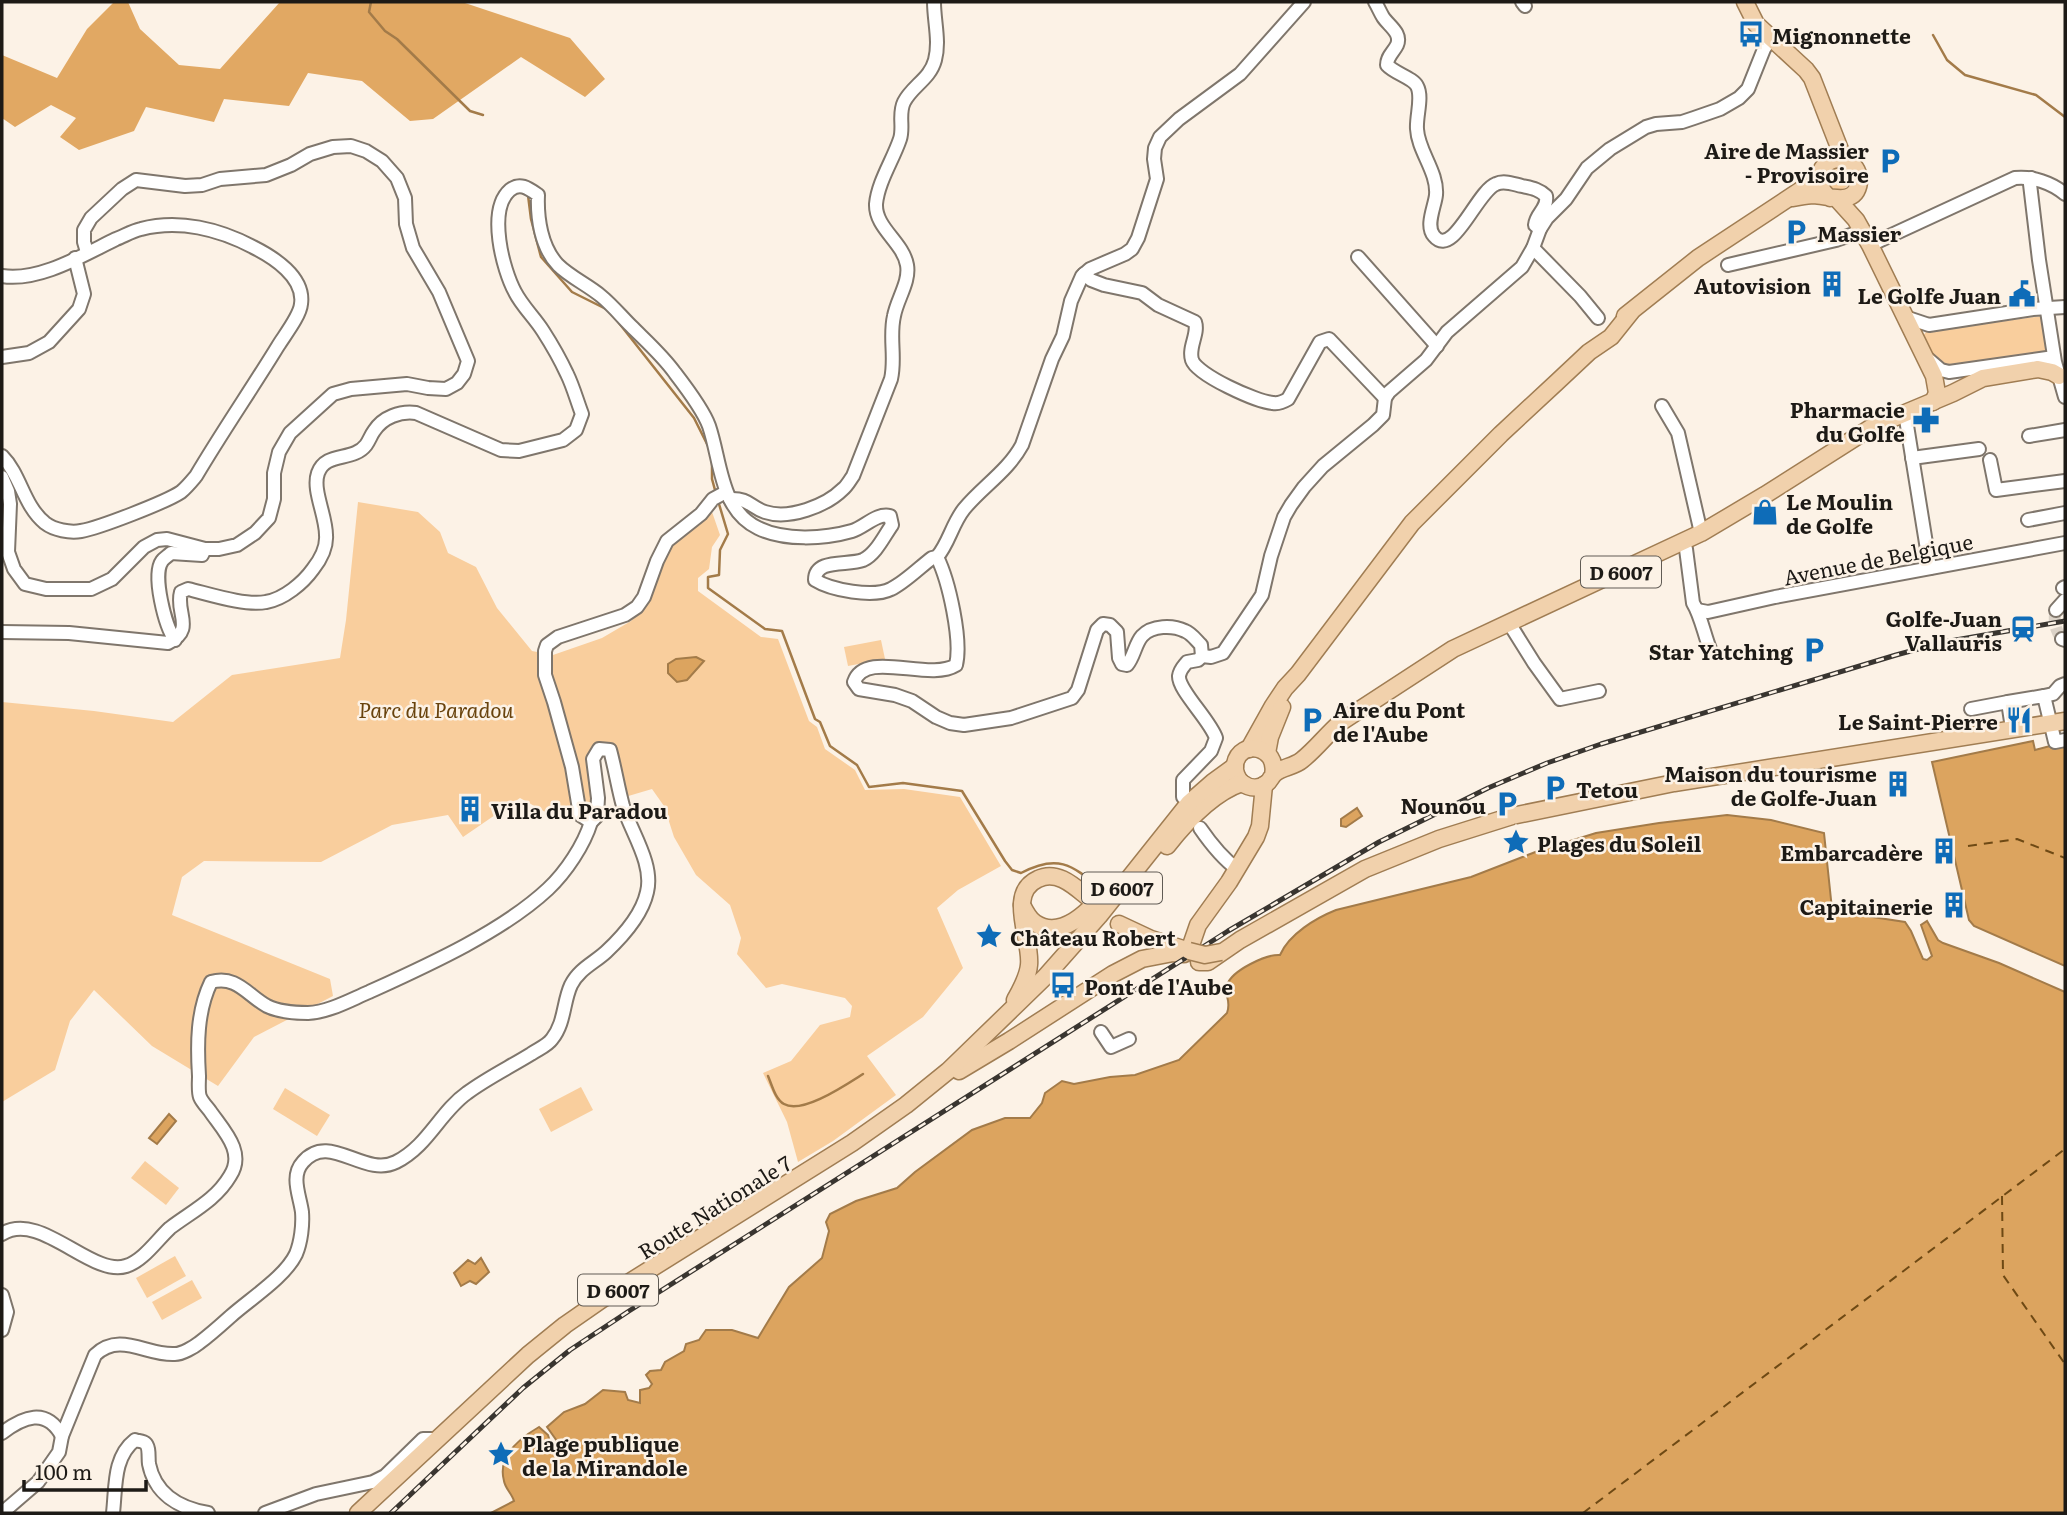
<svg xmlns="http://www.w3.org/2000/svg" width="2067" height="1515" font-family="Literata,serif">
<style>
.green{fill:#f9ce9d}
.forest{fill:#e1a863}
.water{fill:#dca45f;stroke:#a37b49;stroke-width:2}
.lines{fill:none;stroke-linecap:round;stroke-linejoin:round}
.stream{stroke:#a37b49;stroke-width:2.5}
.ferry{stroke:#6e4914;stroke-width:2;stroke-dasharray:9 7;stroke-linecap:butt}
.minor-tunnel{stroke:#dbd2c7;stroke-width:12;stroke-dasharray:12 6;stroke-linecap:butt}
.minor-casing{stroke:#7f766c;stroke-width:16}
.major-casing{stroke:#a07d53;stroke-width:19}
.minor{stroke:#fff;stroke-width:12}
.major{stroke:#f1d1ac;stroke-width:16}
.rail-casing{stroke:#393530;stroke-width:5}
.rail{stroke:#fcf2e6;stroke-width:2.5;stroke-dasharray:8;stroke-linecap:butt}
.major-bridge-casing{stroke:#a07d53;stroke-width:19;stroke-linecap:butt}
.major-bridge{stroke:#f1d1ac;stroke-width:16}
.labels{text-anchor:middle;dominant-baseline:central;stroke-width:5;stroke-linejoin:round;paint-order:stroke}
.shield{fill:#fcf2e6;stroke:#605b54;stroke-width:2}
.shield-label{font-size:19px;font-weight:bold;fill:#1d1a16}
.poi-label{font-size:21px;font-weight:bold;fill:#1d1a16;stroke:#fcf2e6;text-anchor:end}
.street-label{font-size:21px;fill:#1d1a16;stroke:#fcf2e6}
.park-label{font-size:21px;font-style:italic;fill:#69430d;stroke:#fcf2e6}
</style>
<rect width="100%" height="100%" fill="#fcf2e6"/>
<g class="green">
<path d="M1844,166C1851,175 1854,184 1842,190L1832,188C1826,182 1826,177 1830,170L1841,169Z"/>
<polygon points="2042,316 2049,354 1947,369 1932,359 1922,337 1926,332"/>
<polygon points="358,502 418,512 440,532 448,553 476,567 497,608 532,651 553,655 602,638 631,621 651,600 669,547 711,509 720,535 712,547 709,569 698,578 698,591 761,637 778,639 809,721 817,727 825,749 855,770 865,790 904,789 960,797 1001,866 958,890 937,908 963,968 923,1017 867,1056 896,1095 833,1141 798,1162 787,1122 763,1073 791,1061 820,1025 850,1017 852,1006 845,998 782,984 766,988 737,954 741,938 730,905 696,875 674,837 664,806 652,789 625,797 612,745 596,743 588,757 592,809 585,816 547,813 520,798 463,837 448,815 392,825 321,862 204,861 182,877 172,915 330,979 333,996 254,1037 218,1086 152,1046 94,990 70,1021 55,1070 2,1102 2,702 94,711 173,722 232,675 340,658 346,620"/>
<polygon points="881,640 885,659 848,666 844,647"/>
<polygon points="581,1087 593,1110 551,1132 539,1109"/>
<polygon points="285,1088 330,1115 317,1136 273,1109"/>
<polygon points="145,1161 179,1188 166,1205 131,1178"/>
<polygon points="175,1256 186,1276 147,1298 136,1278"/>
<polygon points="192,1280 202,1298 162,1320 152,1302"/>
</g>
<polygon class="forest" points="114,2 128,2 140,29 179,65 220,69 280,2 462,2 570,38 605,79 585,97 521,57 433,119 410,121 362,81 308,73 289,106 224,99 214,122 146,107 134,131 79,150 60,137 76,118 51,105 15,127 2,118 2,55 57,78 87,29"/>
<g class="water">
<polygon points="696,657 704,661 687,680 677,682 668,673 668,664 676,659"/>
<polygon points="2033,741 2035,750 2065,742 2065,966 1974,926 1969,920 1932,762"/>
<polygon points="1357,808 1362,816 1346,827 1341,826 1341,819"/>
<path d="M1727,815L1771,820L1824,833L1832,909L1834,915L1853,914L1905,922L1911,931L1923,959L1927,960L1932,956L1921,925L1927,921L1938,940L1943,943L1999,963L2065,992V1513H491L514,1501C512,1494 505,1488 504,1481C497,1456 520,1438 539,1427L548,1435L551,1445L555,1448L559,1444L547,1427L564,1412L585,1404L603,1390L625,1392L628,1400L640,1403V1390L649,1388L652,1384L646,1375L650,1371L661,1370L665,1362L684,1351L686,1344L699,1340L706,1330H732L758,1338L789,1287L822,1258L829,1231L826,1222L830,1214L856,1201L897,1188L915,1172L972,1130L1005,1118H1030L1042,1103L1045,1093L1062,1081L1074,1084L1110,1077L1135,1075L1179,1060L1227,1013C1232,999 1223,995 1227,985C1232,970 1267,954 1280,955C1289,934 1316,918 1336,910L1471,877L1538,851L1596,833L1659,823Z"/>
<polygon points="169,1114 176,1121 157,1144 149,1138"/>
<polygon points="481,1258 489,1272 476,1284 470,1281 461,1286 454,1273 468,1260 475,1264"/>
</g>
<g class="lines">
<g class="stream">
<polyline points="371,2 369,12 385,31 397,39 470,111 483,115"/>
<polyline points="1933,35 1947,60 1965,75 2036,95 2065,117"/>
<polyline points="528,195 531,219 541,257 572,292 608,310"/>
<polyline points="615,318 694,418 709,448"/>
<polyline points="712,461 712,479 715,490"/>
<path d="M719,504L728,534L720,550L719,575L708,577V588L765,629L782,631L815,719L820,722L830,746L857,765L869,787L903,783L962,791L1005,861L1012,870L1021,873C1057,854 1071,864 1100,888"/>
<path d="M768,1076C772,1085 775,1099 784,1104C802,1115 847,1084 863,1074"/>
</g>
<g class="ferry">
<polyline points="1968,846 2017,839 2065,858"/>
<polyline points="2002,1196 2003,1275 2065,1364"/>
<polyline points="1583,1513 2065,1149"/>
</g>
<path class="minor-tunnel" d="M2056,610C2053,621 2055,630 2062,639"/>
<g class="minor-casing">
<g id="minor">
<path d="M1375,2C1378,7 1380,12 1383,17C1389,26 1402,33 1397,45C1393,53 1387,56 1387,65C1394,73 1413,78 1417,86C1423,97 1416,116 1417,129C1418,151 1438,172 1436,195C1435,206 1425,226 1434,236C1453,259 1477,191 1496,184C1504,180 1513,184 1522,186C1531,188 1539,189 1546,196C1548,209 1536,213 1535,225L1540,229"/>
<polyline points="1522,2 1525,6"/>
<polyline points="2031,178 2030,184 2039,260 2055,362 2065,397"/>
<path d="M1870,245L2015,178C2032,176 2052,183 2065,194"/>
<polyline points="1533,248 1580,296 1598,318"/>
<polyline points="1358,257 1437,346"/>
<polyline points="1728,265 1836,240 1862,231"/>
<path d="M1084,274L1091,280L1104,285L1142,293L1158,305L1195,322C1199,334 1188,347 1192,360C1197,375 1257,402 1273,403C1279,404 1283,402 1288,399L1320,342L1329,339L1385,398"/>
<path d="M2,276C39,282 83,255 116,239C124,236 132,231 141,229C179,219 219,229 253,247C273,257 305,277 301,304C300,316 284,336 278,346C251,390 222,432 196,476C191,482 187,487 181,492C166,502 99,528 81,531C70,533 54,530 45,523C23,505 21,475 2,456"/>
<polyline points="1905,317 1929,325 2033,309 2065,307"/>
<polyline points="2,357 29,353 49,342 79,309 84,294 75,258"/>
<polyline points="1927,358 1941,370 1949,372 2054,357"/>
<polyline points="1662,406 1678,433 1701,533"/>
<polyline points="1905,413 1930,568"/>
<polyline points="2029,436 2065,430"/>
<polyline points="1912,458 1979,449"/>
<polyline points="1990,460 1996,490 2065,481"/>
<polyline points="2,477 8,491 10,504 8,552 14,569 25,584 46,589 91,589 112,579 144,547 157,540 167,539 205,549 219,549 237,545 255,533 269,518 274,499 274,473 279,452 290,433 333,394 351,389 407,384 428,388 446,389 457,383 464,374 468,361 439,292 413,248 406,224 405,198 397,178 382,161 366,151 351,146 333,147 310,154 291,165 266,175 220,179 202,185 185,186 136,180 122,189 91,218 84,230 84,242 87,252"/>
<path d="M730,499C749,498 750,507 765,512C789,520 826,506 843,489C847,486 850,480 853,476L891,379C896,358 889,337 894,316C897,299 910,282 907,265C903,242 875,228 876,204C878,182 893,160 900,139C904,127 898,114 904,102C912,86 930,79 935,60C940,41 934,21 934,2"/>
<polyline points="2028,520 2065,513"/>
<path d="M1683,542L1686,549L1693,603C1701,616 1704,634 1710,649"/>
<path d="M937,557C949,581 962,640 956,665C929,682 865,649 854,682L859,689L895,695L912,701L936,717L950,723L964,725L1011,718L1072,698L1078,690L1097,630L1103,624L1110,625L1117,632L1119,658L1122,664L1127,665C1134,657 1135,644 1142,636C1152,625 1173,625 1185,631C1191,633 1196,640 1201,645L1202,656"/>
<path d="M937,557C949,543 952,524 964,509C982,487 1008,471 1022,445L1052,359L1063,336L1071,301L1082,276L1090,269L1125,254L1132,249L1138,238L1157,179L1154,159L1155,148L1160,137L1179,119L1240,74L1304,2"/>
<polyline points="2063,588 2065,587"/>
<polyline points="1697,610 1708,612 1775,597 2065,543"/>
<polyline points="2056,610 2065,600"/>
<polyline points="1509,623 1534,663 1560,699 1599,691"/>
<path d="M2,632L69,633L168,643C196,629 175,613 181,592L188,589C209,594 245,606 266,602C284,599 303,583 313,569C320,560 327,547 326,535C326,515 312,490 318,473C326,451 353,462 366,445C369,441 371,435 374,431C383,417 400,411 416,413L501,450L519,451L563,440L576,430L582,414C577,401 573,386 567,374C560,359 552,345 543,331C535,318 522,306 515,292C503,270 487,210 510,190C520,182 528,188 538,195C537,218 541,247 558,265C570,277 588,285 601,296C612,305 621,316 631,326C646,341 663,356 675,373C685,386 704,412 709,426C721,461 720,510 758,528C784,541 824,539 852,531C865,527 876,513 890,516L892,525C884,536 876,554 863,560C848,566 815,558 815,580C831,590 873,598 891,589C904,583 920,567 932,558L937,557"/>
<polyline points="2062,639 2065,640"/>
<path d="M175,640C165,626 152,575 162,561C164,558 168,556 171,553L202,555L205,549"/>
<polyline points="1202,656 1211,657 1223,653 1262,595 1271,556 1284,517 1291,505 1304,487 1323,466 1373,425 1383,415 1385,398 1389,392 1426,360 1447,332 1522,267 1533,248 1540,229 1547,218 1566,199 1587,168 1610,149 1646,127 1656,124 1682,122 1694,118 1720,109 1739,98 1748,89 1764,49 1771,38"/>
<polyline points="2044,696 2053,694 2060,686 2065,684"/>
<polyline points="1971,709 2008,702"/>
<polyline points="2012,728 2008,702 2044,696 2055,742 2065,740"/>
<path d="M1183,797V780L1211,751L1216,738C1210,720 1178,690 1179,676C1180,669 1184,666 1187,662L1198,660L1202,656"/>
<path d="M1200,828C1211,844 1222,858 1237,869"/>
<polyline points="1101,1032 1111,1047 1129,1039"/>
<path d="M2,1234C40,1210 91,1277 126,1266C143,1261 157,1240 170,1228C191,1212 216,1200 230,1176C246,1152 223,1130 210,1111C207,1107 202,1102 200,1097C198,1092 199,1082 199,1076C197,1044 197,1011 211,982C237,975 247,995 267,1006C279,1012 295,1013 308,1013C329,1012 350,1000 369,992C426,966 502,932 548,889C566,872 584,845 591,822"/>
<polyline points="2,1295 7,1312 2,1330"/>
<path d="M2,1433C23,1417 46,1407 62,1436"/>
<path d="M2,1513L38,1482L59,1452L62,1436L95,1355C120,1331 147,1356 175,1354C182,1354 194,1347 199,1343C210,1335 221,1325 231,1316C250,1299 285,1277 296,1254C301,1242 303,1225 302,1212C300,1196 290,1176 303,1162C329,1131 364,1178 396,1162C428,1146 440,1112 467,1093C487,1078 510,1067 531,1054C538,1049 547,1046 552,1039C565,1023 563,1002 571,985C579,969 594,963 606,952C622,937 642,915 647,892C654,864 631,832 623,806C618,788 615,768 610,750L599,749L593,759L598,798L597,816L591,822L580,815L572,767L554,702L545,675V651L547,645L558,637L625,615L637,607L644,597L657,561L667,541L701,514L713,499L726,492"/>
<path d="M113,1513C116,1487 113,1457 135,1440C137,1441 143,1441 145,1443C150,1447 148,1458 149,1464C155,1494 179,1508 208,1513"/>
<polyline points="265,1513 316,1494 373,1482 385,1476 423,1439 431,1439 436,1442"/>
</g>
</g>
<g class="major-casing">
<g id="major">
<polyline points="1745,2 1756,24 1806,70 1812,78 1844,160"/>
<path d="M1792,198C1799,197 1807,195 1814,195C1829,196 1856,207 1859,182C1859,174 1856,167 1850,163C1827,148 1806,181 1830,198"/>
<polyline points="1837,199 1856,220 1870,245 1934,376 1937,393 1933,402"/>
<polyline points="1625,316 1698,258 1819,178"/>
<polyline points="1249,749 1273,706 1285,688 1298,674 1412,523 1501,434 1557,382 1589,352 1611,337 1631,312"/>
<polyline points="1267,753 1270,737 1282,707"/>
<path d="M1273,775C1279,746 1240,738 1235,764C1234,771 1237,779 1242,783C1250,789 1260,789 1267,783C1270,781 1271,777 1274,774C1281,767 1294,767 1302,760C1316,749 1327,734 1341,722L1453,649L1701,533L1765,495L1872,427L1953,393L1983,378L2038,369L2052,372L2059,376"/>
<path d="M1167,846C1186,822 1212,793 1242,783"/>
<path d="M1022,905C1025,911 1029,919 1035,923C1063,942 1093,906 1110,888"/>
<polyline points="1119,924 1151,939 1183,949"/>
<polyline points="1189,951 1198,925 1229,882 1256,837 1260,826 1264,785"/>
<polyline points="1199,962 1208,962 1240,940 1365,869 1439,839 1512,816 1674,783 2065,721"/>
<path d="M1015,1000C1021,989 1028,977 1029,965C1032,940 1006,893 1038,879C1058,869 1076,888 1090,899"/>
<polyline points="959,1071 1009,1041 1113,974 1142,959 1173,953 1184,954 1189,951"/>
<polyline points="358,1513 528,1355 565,1325 601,1300 852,1143 906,1105 948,1071 1045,977 1099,916 1189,803 1213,782 1235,766"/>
</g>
</g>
<use href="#minor" class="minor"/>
<use href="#major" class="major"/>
<g class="rail-casing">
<polyline id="rail" points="391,1513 523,1388 570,1350 629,1311 1228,931 1379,842 1488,788 1547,763 1601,744 1896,655 1944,642 2065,621"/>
</g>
<use href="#rail" class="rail"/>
<g class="major-bridge-casing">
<polyline id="major-bridge" points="1189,951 1205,955 1221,952"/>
</g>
<use href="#major-bridge" class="major-bridge"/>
</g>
<defs>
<g id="bus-bare" transform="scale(2.1)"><path d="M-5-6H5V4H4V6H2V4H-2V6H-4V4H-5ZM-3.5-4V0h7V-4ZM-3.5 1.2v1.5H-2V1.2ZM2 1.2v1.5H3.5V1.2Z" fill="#0e6cb8" stroke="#fcf2e6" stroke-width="2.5" paint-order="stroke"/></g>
<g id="parking-bare" transform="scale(2.1)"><path d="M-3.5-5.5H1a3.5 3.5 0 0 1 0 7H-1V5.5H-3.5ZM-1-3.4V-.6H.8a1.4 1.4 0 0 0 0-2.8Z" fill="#0e6cb8" stroke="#fcf2e6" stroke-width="2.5" paint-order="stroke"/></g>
<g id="building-bare" transform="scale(2.1)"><path d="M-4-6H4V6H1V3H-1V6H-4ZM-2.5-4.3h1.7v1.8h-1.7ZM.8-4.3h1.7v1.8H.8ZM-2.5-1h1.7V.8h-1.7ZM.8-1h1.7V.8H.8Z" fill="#0e6cb8" stroke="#fcf2e6" stroke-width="2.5" paint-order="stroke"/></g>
<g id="civic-bare" transform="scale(2.1)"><path d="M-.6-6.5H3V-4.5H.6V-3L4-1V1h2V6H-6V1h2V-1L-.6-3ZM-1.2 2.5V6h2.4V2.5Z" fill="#0e6cb8" stroke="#fcf2e6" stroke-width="2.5" paint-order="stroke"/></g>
<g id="pharmacy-bare" transform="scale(2.1)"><path d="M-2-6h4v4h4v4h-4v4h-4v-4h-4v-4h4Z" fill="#0e6cb8" stroke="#fcf2e6" stroke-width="2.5" paint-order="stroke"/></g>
<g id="shop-bare" transform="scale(2.1)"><path d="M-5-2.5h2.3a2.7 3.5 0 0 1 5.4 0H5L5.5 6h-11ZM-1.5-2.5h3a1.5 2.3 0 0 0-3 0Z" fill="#0e6cb8" stroke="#fcf2e6" stroke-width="2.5" paint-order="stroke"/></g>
<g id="station-bare" transform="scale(2.1)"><path d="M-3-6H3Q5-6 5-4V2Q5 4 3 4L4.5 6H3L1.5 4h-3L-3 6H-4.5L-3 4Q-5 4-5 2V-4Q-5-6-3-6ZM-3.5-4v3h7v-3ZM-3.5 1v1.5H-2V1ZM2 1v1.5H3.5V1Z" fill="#0e6cb8" stroke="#fcf2e6" stroke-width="2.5" paint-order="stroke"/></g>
<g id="restaurant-bare" transform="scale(2.1)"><path d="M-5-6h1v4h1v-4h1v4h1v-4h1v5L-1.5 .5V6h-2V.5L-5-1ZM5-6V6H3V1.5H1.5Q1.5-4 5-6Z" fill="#0e6cb8" stroke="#fcf2e6" stroke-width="2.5" paint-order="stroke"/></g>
<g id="sight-bare" transform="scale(2.1)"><path d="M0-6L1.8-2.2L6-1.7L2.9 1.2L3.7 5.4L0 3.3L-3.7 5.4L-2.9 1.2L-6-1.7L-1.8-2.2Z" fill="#0e6cb8" stroke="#fcf2e6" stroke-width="2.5" paint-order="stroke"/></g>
</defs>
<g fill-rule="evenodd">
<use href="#bus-bare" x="1751" y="34"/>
<use href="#parking-bare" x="1890" y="161"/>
<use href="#parking-bare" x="1796" y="232"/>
<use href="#building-bare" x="1832" y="284"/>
<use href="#civic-bare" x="2022" y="294"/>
<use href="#pharmacy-bare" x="1926" y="420"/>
<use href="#shop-bare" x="1765" y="512"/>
<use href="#station-bare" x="2023" y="629"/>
<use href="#parking-bare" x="1814" y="650"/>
<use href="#parking-bare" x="1312" y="720"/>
<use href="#restaurant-bare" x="2019" y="720"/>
<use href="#building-bare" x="1898" y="784"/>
<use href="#parking-bare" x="1555" y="788"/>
<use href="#parking-bare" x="1507" y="804"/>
<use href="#building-bare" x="470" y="809"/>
<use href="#sight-bare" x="1516" y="842"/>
<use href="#building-bare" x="1944" y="851"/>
<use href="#building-bare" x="1954" y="905"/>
<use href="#sight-bare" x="989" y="936"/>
<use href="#bus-bare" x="1063" y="985"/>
<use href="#sight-bare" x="501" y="1454"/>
</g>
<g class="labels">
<g class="shield">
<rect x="1581" y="556.5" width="80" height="31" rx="5"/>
<rect x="1082" y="872.5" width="80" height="31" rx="5"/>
<rect x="578" y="1274.5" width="80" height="31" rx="5"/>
</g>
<g class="shield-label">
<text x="1621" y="572">D 6007</text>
<text x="1122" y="888">D 6007</text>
<text x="618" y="1290">D 6007</text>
</g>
<g class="poi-label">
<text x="1772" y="34" text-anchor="start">Mignonnette</text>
<text x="1869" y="149">Aire de Massier<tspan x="1869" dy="24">- Provisoire</tspan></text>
<text x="1817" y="232" text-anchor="start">Massier</text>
<text x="1811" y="284">Autovision</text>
<text x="2001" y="294">Le Golfe Juan</text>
<text x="1905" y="408">Pharmacie<tspan x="1905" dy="24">du Golfe</tspan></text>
<text x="1786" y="500" text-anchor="start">Le Moulin<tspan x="1786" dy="24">de Golfe</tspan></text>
<text x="2002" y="617">Golfe-Juan<tspan x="2002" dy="24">Vallauris</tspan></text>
<text x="1793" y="650">Star Yatching</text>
<text x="1333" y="708" text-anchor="start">Aire du Pont<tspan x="1333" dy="24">de l'Aube</tspan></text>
<text x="1998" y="720">Le Saint-Pierre</text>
<text x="1877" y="772">Maison du tourisme<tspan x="1877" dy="24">de Golfe-Juan</tspan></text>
<text x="1576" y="788" text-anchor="start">Tetou</text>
<text x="1486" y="804">Nounou</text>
<text x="491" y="809" text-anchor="start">Villa du Paradou</text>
<text x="1537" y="842" text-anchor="start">Plages du Soleil</text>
<text x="1923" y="851">Embarcadère</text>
<text x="1933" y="905">Capitainerie</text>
<text x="1010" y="936" text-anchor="start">Château Robert</text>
<text x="1084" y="985" text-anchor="start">Pont de l'Aube</text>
<text x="522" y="1442" text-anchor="start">Plage publique<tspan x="522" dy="24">de la Mirandole</tspan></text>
</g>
<g class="street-label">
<text transform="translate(1878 558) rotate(-11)">Avenue de Belgique</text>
<text transform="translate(714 1206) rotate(-32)">Route Nationale 7</text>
</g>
<g class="park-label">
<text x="436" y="708">Parc du Paradou</text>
</g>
</g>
<rect width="2067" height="1515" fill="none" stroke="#1d1a16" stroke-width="7"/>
<path d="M24 1480v10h122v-10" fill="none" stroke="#1d1a16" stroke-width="3.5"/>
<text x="35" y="1480" font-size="21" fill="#1d1a16" stroke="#fcf2e6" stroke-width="5" paint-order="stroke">100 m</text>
</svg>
